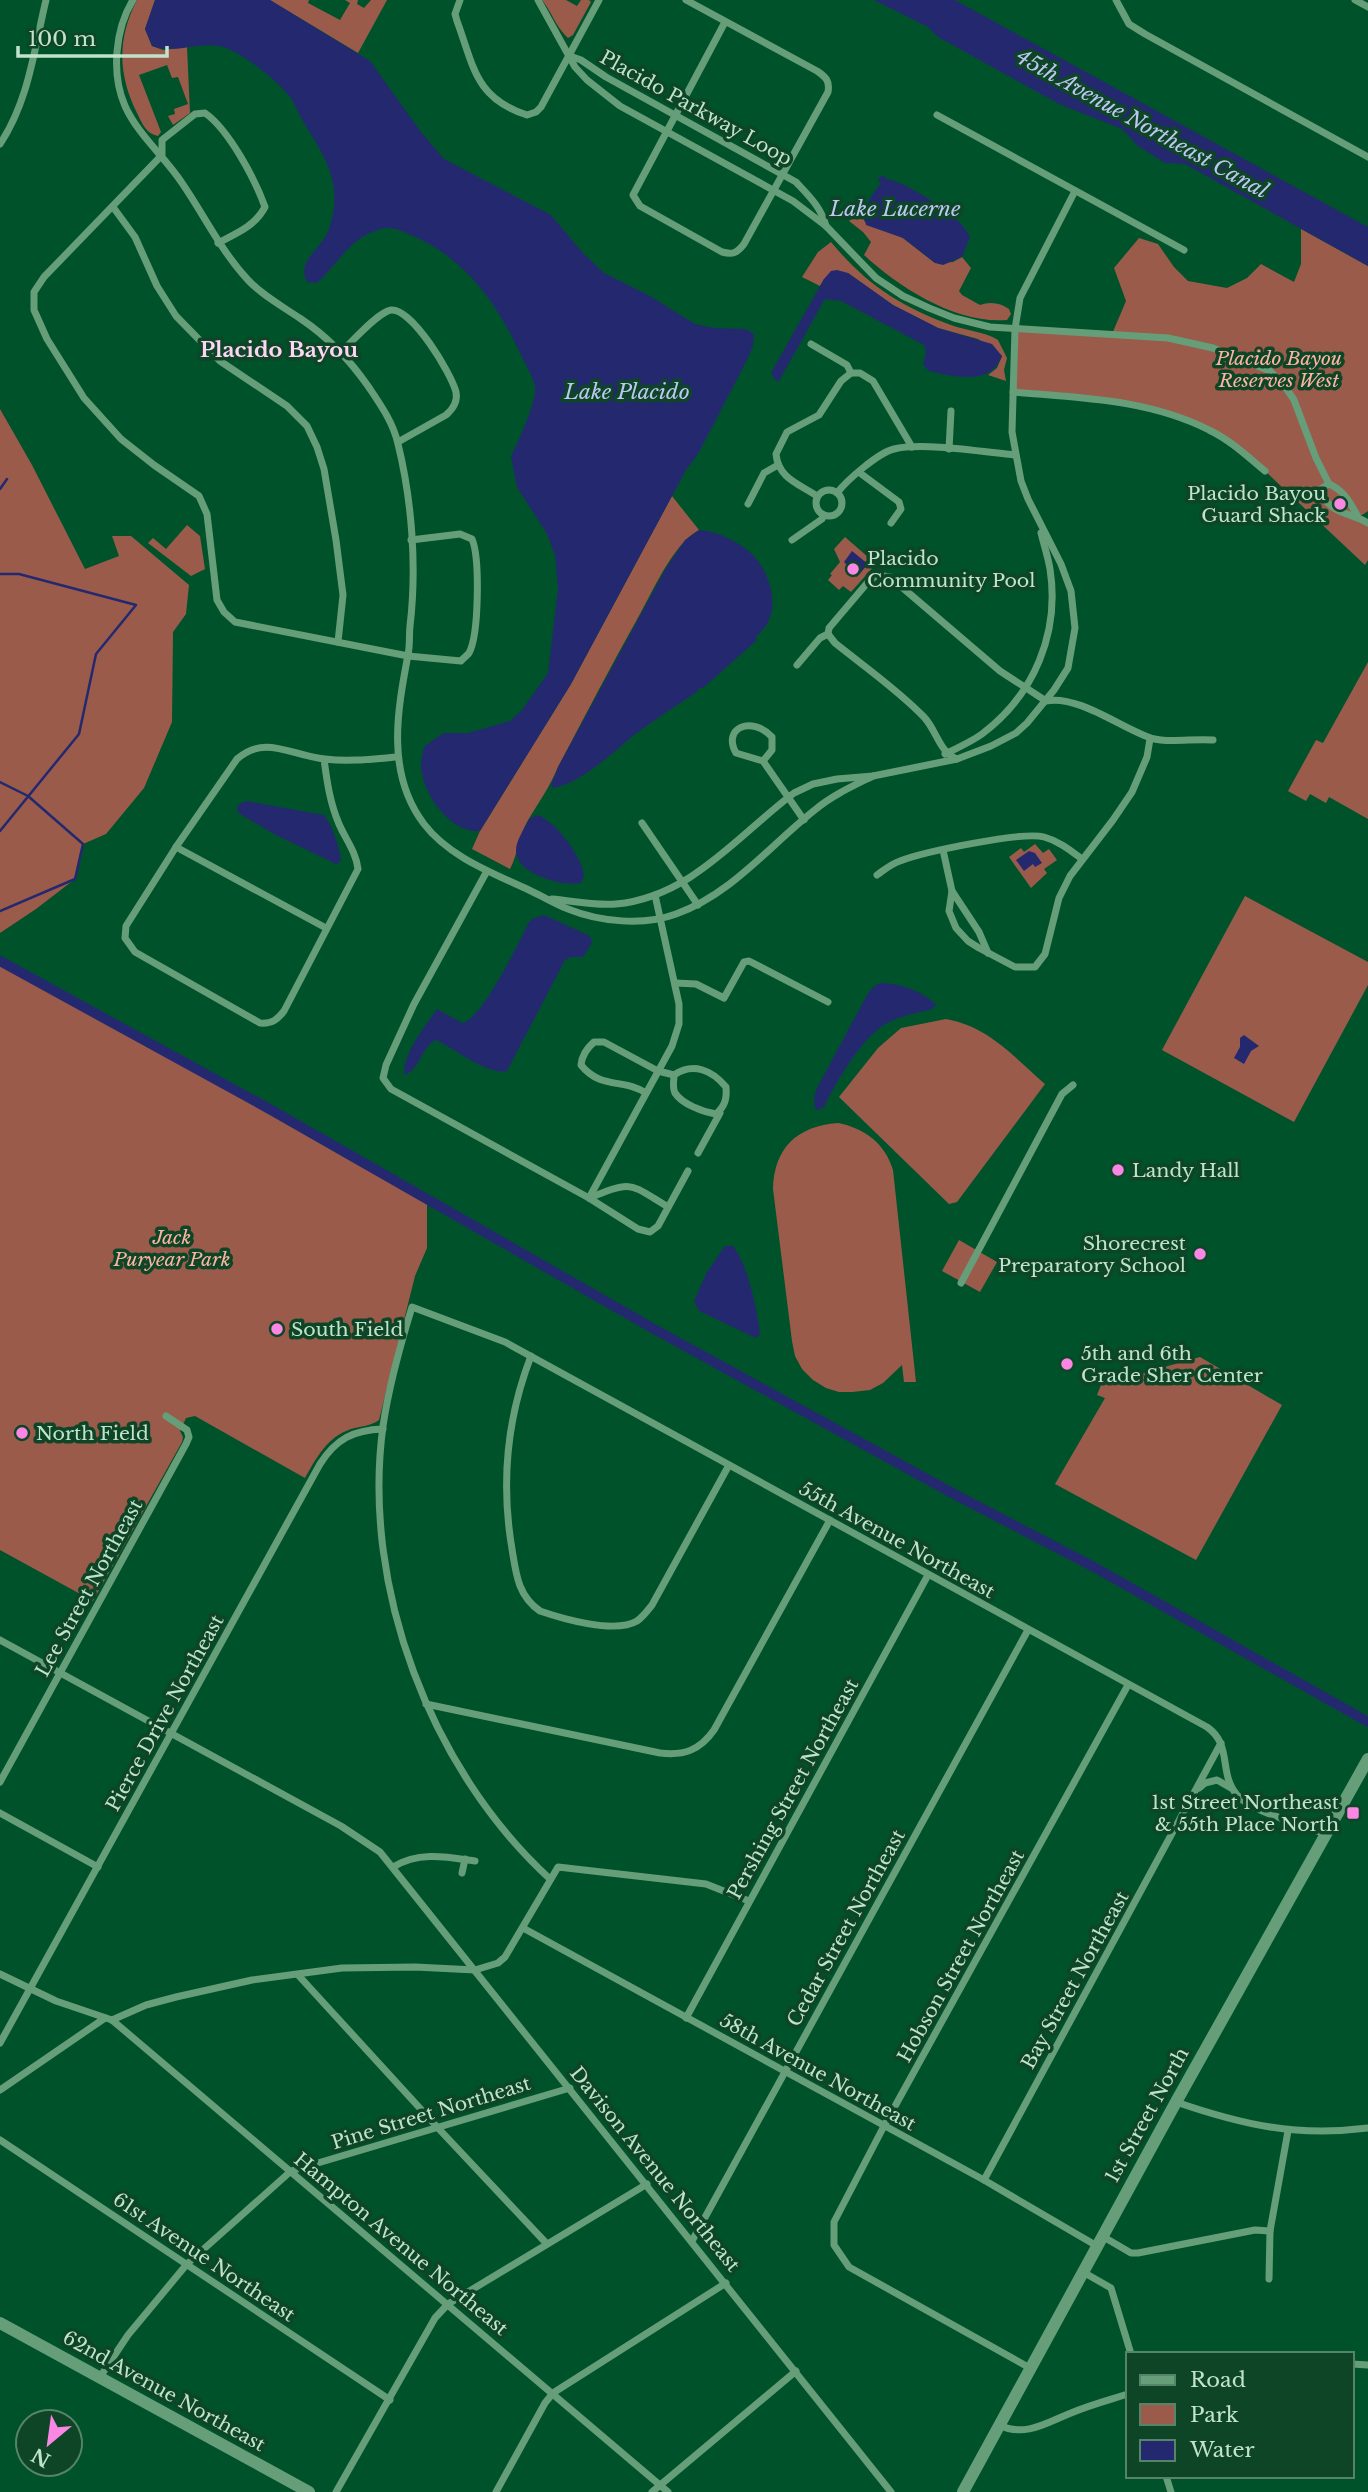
<svg xmlns="http://www.w3.org/2000/svg" width="1368" height="2492" font-family="'Libre Baskerville',serif">
<style>
.green{fill:#9b5b4b}
.water{fill:#24296f}
.lines{fill:none;stroke-linecap:round;stroke-linejoin:round}
.stream{stroke:#24296f;stroke-width:2.5}
.canal{stroke:#24296f;stroke-width:10}
.minor{stroke:#669e79;stroke-width:7}
.tertiary{stroke:#669e79;stroke-width:12}
.poi-dot{fill:#fb87e5;stroke:#0d4526;stroke-width:2.5}
.labels{text-anchor:middle;dominant-baseline:central;stroke-width:7;stroke-linejoin:round;paint-order:stroke}
.street-label{font-size:19px;fill:#c1e3cb;stroke:#0d4526}
.park-label{font-size:19px;font-style:italic;fill:#feb4a2;stroke:#0d4526}
.poi-label{font-size:19px;fill:#c1e3cb;stroke:#0d4526;text-anchor:start}
.water-label{font-size:21px;font-style:italic;fill:#bdc7f1;stroke:#0d4526}
.neighbourhood-label{font-size:21px;font-weight:bold;fill:#fed5f4;stroke:#0d4526}
</style>
<rect width="100%" height="100%" fill="#00522b"/>
<g class="green">
<path d="M137,0H155L145,29L152,46L163,50L187,47L190,113L173,125L168,116L175,114L174,109L188,104L178,77L172,78L167,65L139,75L161,132L158,136C146,134 142,123 137,113C118,74 117,39 137,0Z"/>
<polygon points="270,0 309,0 308,3 340,20 350,3 345,0 358,0 357,4 364,8 371,0 387,0 358,53"/>
<path d="M542,0H566L577,6L581,0H589L591,2L573,35L568,38C554,24 553,14 542,0Z"/>
<path d="M865,210L864,221L903,238L935,263L953,262L962,257L971,268L959,291L962,295L980,305C990,301 1001,303 1009,309L1011,314L1007,320C956,324 900,288 864,255L871,242L863,232L849,221Z"/>
<polygon points="1301,229 1368,266 1368,511 1359,517 1368,523 1368,560 1365,565 1265,471 1210,430 1143,406 1013,392 1015,329 1112,334 1126,301 1114,268 1139,238 1158,244 1174,267 1188,281 1227,288 1247,278 1261,264 1294,282 1301,264"/>
<path d="M831,242C866,284 899,306 951,325C966,331 984,331 998,340L1007,358L1004,370L1006,381L988,375L997,368L1002,356L978,339L938,328L893,305L848,273L824,279L820,286L802,277L818,252Z"/>
<polygon points="0,409 32,465 85,569 119,556 112,536 131,536 189,585 186,614 173,632 172,722 144,788 106,834 83,844 75,879 36,909 0,933"/>
<path d="M672,496L699,530C673,544 654,589 640,614C612,664 585,716 558,767C550,787 538,803 527,822C518,838 518,854 510,869L472,849L480,831L571,684Z"/>
<polygon points="187,525 200,536 205,569 191,576 148,543 153,538 166,549"/>
<polygon points="845,537 876,564 851,592 843,586 839,590 828,580 832,575 830,574 840,562 834,549"/>
<polygon points="1368,662 1368,819 1329,797 1326,803 1310,794 1306,801 1288,791 1316,740 1323,743"/>
<polygon points="1035,844 1043,853 1049,849 1057,860 1044,869 1047,873 1031,888 1009,857 1021,848 1024,852"/>
<polygon points="1245,896 1368,962 1368,985 1294,1122 1162,1050"/>
<path d="M0,961L427,1198V1248L415,1276L379,1420C371,1426 361,1426 351,1429C327,1437 317,1457 305,1478L195,1416L186,1418L180,1431L183,1437L182,1442L93,1601L0,1550Z"/>
<path d="M946,1019C989,1027 1013,1056 1045,1084L957,1202L949,1204L839,1097L878,1048L901,1028Z"/>
<path d="M838,1123C864,1128 885,1143 893,1170L916,1382H904L902,1365L883,1383L870,1390L852,1392H839L826,1388L813,1380L802,1369L795,1356L792,1341L773,1189C774,1148 797,1126 838,1123Z"/>
<polygon points="959,1240 997,1262 980,1292 942,1271"/>
<polygon points="1200,1357 1282,1405 1196,1560 1055,1484 1105,1398 1097,1395 1101,1385"/>
</g>
<g class="water">
<path d="M155,0H270L370,61L421,132L444,159L551,215L583,253L604,273L648,295L695,324L714,328L746,329L754,334L753,346L747,360L698,454L686,470L571,684L480,831C450,834 421,792 421,764C421,758 423,752 424,747L443,733H468L510,721L522,710L548,673L558,589L555,555L547,534L517,487L511,457C517,443 537,402 535,387C533,377 525,363 520,353C496,302 465,258 411,235C402,231 391,226 381,229C350,237 339,263 317,283L307,282C296,260 321,250 328,231C334,217 336,198 333,183C329,160 312,137 300,116C297,110 294,102 290,97C278,81 245,55 226,48C202,39 177,55 152,46L145,29Z"/>
<polygon points="874,0 955,0 1368,227 1368,266 1185,164 1165,163 1138,146 1122,129 1059,104 938,37 928,27"/>
<path d="M884,179C902,179 942,207 956,219C962,224 966,230 970,237L962,257L943,265L935,263L903,238L866,225C860,208 874,192 884,179Z"/>
<path d="M837,270L848,273L893,305L938,328L992,344L1002,356C991,386 955,377 929,371L923,365L926,352L924,345L841,301L825,299L779,381H776L771,373L777,362L824,279L831,271Z"/>
<path d="M699,530C717,531 739,542 752,554C773,575 783,617 756,636L757,640L703,688H699L697,692C675,706 654,720 634,735C612,753 582,783 553,788L551,785L558,767L666,568L685,540Z"/>
<polygon points="852,551 868,564 857,577 844,562"/>
<path d="M246,801L324,815C333,828 339,845 341,861L336,864L274,834L240,814L237,810L238,805Z"/>
<path d="M537,815C555,820 583,858 584,876L581,883C563,887 515,874 516,850C516,840 525,828 529,819Z"/>
<polygon points="1029,851 1035,853 1042,863 1035,867 1033,864 1024,871 1016,860"/>
<path d="M544,915L590,936L592,943L583,957H571L565,960L507,1071C489,1076 453,1048 436,1040C421,1047 421,1068 405,1075C400,1058 427,1023 437,1009L462,1023C481,1021 518,944 528,924L532,919Z"/>
<path d="M880,983C899,983 923,991 936,1005L932,1009C917,1013 894,1017 881,1027C859,1043 836,1082 824,1107L818,1110L815,1109L814,1098L817,1088L867,995L873,987Z"/>
<polygon points="1244,1035 1259,1046 1251,1051 1244,1064 1234,1058 1240,1047 1240,1038"/>
<path d="M725,1246H733C748,1265 757,1310 760,1334L756,1338L699,1311L694,1301L707,1272Z"/>
</g>
<g class="lines">
<g class="stream">
<polygon points="884,177 885,180 880,181 880,178"/>
<polyline points="0,489 7,479"/>
<polyline points="0,574 19,574 136,605 96,654 79,734 0,831"/>
<polyline points="0,782 28,796 83,844 75,879 0,911"/>
</g>
<polyline class="canal" points="0,961 273,1111 654,1329 954,1494 1094,1567 1368,1722"/>
<g class="minor">
<path d="M133,0C115,29 111,74 125,106C138,135 165,157 182,183C204,215 221,251 248,280C263,296 282,306 301,319C328,337 349,359 368,386C380,404 393,422 398,444C412,501 417,567 410,626C409,636 410,646 408,655C397,712 386,774 424,824C449,857 493,873 529,890C542,896 555,904 568,909C600,922 644,926 676,914C732,894 770,845 816,809C833,795 853,786 873,776"/>
<path d="M460,0L455,14L457,21C474,67 475,98 527,115L536,112L541,107L599,0"/>
<polyline points="538,0 575,67 587,80 620,106 793,201 826,226 876,278 903,296 929,308 954,318 990,327 1168,338 1213,348 1270,371 1284,385 1294,400 1316,458 1329,484"/>
<path d="M686,0L817,71C826,77 830,81 828,92L744,244C737,253 733,255 722,252L640,206L633,195L725,22"/>
<polyline points="1116,0 1129,24 1145,34 1368,157"/>
<polyline points="1355,0 1368,7"/>
<path d="M570,56L581,60L606,77L796,182C809,196 821,207 826,226"/>
<polyline points="937,115 1184,250"/>
<path d="M0,144C29,100 34,50 46,0"/>
<polyline points="113,207 135,237 157,286 176,316 220,361 287,406 307,426 317,447 324,469 336,540 343,595 338,642"/>
<path d="M218,243C237,233 255,226 265,207C255,179 229,130 205,113L195,114L162,140V155L44,277L34,292V310L47,339L84,398L121,439L154,465L199,496L207,514L217,600L224,612L235,622L408,656L461,661C463,658 467,656 469,653C479,635 480,558 472,539L460,534L411,540"/>
<polyline points="811,344 847,365 851,373"/>
<path d="M342,351C352,342 378,312 391,310C412,308 451,373 456,392C458,402 453,409 446,415L398,442"/>
<path d="M1013,392C1080,398 1148,399 1209,430C1230,440 1247,456 1265,471"/>
<polyline points="949,449 951,411"/>
<polyline points="860,473 899,502 901,509 891,523"/>
<circle cx="829" cy="503" r="13"/>
<path d="M837,493C847,480 878,453 894,449C922,442 984,452 1015,455"/>
<path d="M817,496C799,484 778,478 776,454L787,432L819,415L841,381L851,373H860L873,381L912,447"/>
<polyline points="748,504 764,473 778,465"/>
<path d="M1358,517C1351,504 1344,490 1329,484L1322,488V496C1336,516 1350,512 1368,523"/>
<polyline points="792,540 822,519 824,515"/>
<polyline points="797,665 820,638 828,634"/>
<path d="M945,754C957,748 971,742 982,734C1034,695 1060,633 1050,569C1048,557 1044,545 1041,533"/>
<path d="M324,759C327,782 330,803 339,824C346,840 356,852 358,869L284,1011C277,1020 272,1024 260,1023L135,952L125,938L126,926L176,847L237,759C266,734 291,756 325,759C349,762 373,759 397,757"/>
<path d="M957,759C939,752 937,731 924,717C898,690 865,667 835,643L828,634L829,628L868,582L877,575L890,577L1000,671L1046,701C1078,695 1118,726 1148,737C1164,744 1194,738 1213,740"/>
<path d="M763,761L772,750V737C751,715 722,728 736,753L763,761L804,820"/>
<polyline points="642,823 698,905"/>
<polyline points="176,847 326,928"/>
<polyline points="943,850 952,891 949,911 956,928 968,941 979,948 1015,967 1035,967 1045,954 1059,898 1070,876 1113,820 1132,792 1147,757 1150,739"/>
<polyline points="487,871 414,1004 386,1065 383,1078 391,1089 589,1198 638,1229 650,1232 658,1226 688,1171"/>
<path d="M877,875C884,870 891,864 900,861C923,852 1023,831 1044,837C1059,841 1070,850 1082,859"/>
<polyline points="952,891 979,932 988,953"/>
<path d="M552,899C573,901 595,906 616,904C691,897 738,835 794,793L813,784L837,779L873,776L957,759L991,746L1016,733L1027,723L1054,690L1068,668L1075,628L1071,591L1061,564L1028,499L1021,481L1012,432L1015,329L1020,298L1075,191"/>
<polyline points="675,983 696,984 724,998 744,962 749,961 828,1002"/>
<path d="M646,1093C624,1078 601,1090 581,1065C582,1055 587,1048 594,1042H604L658,1071L674,1075C693,1062 712,1070 726,1087C727,1099 725,1106 716,1114C703,1112 682,1104 675,1093C672,1087 674,1081 674,1075"/>
<polyline points="698,1153 720,1113"/>
<polyline points="589,1198 672,1046 679,1024 679,1004 655,895"/>
<path d="M589,1198C634,1180 628,1183 668,1207"/>
<polyline points="961,1283 1062,1094 1073,1085"/>
<path d="M531,1356C507,1418 501,1484 512,1549C516,1574 518,1596 540,1611C563,1619 615,1634 637,1621C643,1617 648,1610 652,1605L729,1465"/>
<polyline points="0,1640 341,1826 380,1852 891,2492"/>
<path d="M426,1704L660,1753C684,1756 700,1750 714,1730L830,1520"/>
<polyline points="0,1782 186,1444 189,1437 187,1430 166,1416"/>
<polyline points="1199,1788 1205,1783 1217,1780 1231,1788"/>
<polyline points="0,1813 98,1867"/>
<path d="M393,1867C419,1851 447,1857 475,1861"/>
<polyline points="462,1873 465,1859"/>
<path d="M550,1879C431,1770 361,1587 383,1426C389,1385 400,1346 412,1307L505,1342L1207,1727C1233,1745 1218,1773 1237,1795C1251,1812 1303,1824 1326,1835"/>
<polyline points="523,1928 984,2180 1097,2246"/>
<polyline points="0,1974 56,2001 112,2020 668,2492"/>
<polyline points="299,1976 438,2128 547,2244"/>
<polyline points="686,2018 928,1575"/>
<polyline points="112,2020 146,2005 176,1997 252,1980 342,1968 415,1967 475,1970 498,1963 505,1957 558,1867 706,1884 749,1901"/>
<path d="M0,2043L320,1464C336,1439 353,1430 383,1429"/>
<polyline points="0,2090 105,2018"/>
<path d="M1176,2102C1243,2125 1296,2137 1368,2128"/>
<polyline points="0,2140 390,2400"/>
<polyline points="984,2180 1221,1743"/>
<polyline points="1102,2236 1131,2253 1138,2253 1255,2230 1270,2231"/>
<polyline points="692,2241 1028,1630"/>
<polyline points="1083,2272 1111,2288 1131,2354"/>
<polyline points="1269,2279 1270,2231 1288,2131"/>
<polyline points="1352,2364 1368,2365"/>
<polyline points="1030,2368 849,2267 834,2245 834,2222 884,2126 1128,1685"/>
<polyline points="100,2377 128,2335 187,2264 291,2171 570,2088"/>
<path d="M999,2425C1025,2438 1048,2422 1071,2413C1090,2405 1109,2400 1128,2394"/>
<polyline points="1166,2476 1171,2492"/>
<polyline points="336,2492 435,2318 448,2304 647,2184"/>
<polyline points="496,2492 545,2403 553,2393 726,2283"/>
<polyline points="652,2492 796,2371"/>
</g>
<g class="tertiary">
<polyline points="0,2323 309,2492"/>
<polyline points="963,2492 1176,2102 1368,1759"/>
</g>
</g>
<g class="poi-dot">
<circle cx="1340" cy="504" r="7"/>
<circle cx="853" cy="569" r="7"/>
<circle cx="1118" cy="1170" r="7"/>
<circle cx="1200" cy="1254" r="7"/>
<circle cx="277" cy="1329" r="7"/>
<circle cx="1067" cy="1364" r="7"/>
<circle cx="22" cy="1433" r="7"/>
<rect x="1346" y="1806" width="14" height="14" rx="3.5"/>
</g>
<g class="labels">
<g class="street-label">
<text transform="translate(696 108) rotate(29)">Placido Parkway Loop</text>
<text transform="translate(897 1540) rotate(29)">55th Avenue Northeast</text>
<text transform="translate(89 1588) rotate(-61)">Lee Street Northeast</text>
<text transform="translate(165 1713) rotate(-61)">Pierce Drive Northeast</text>
<text transform="translate(793 1789) rotate(-61)">Pershing Street Northeast</text>
<text transform="translate(846 1928) rotate(-61)">Cedar Street Northeast</text>
<text transform="translate(961 1956) rotate(-61)">Hobson Street Northeast</text>
<text transform="translate(1075 1980) rotate(-61)">Bay Street Northeast</text>
<text transform="translate(818 2072) rotate(29)">58th Avenue Northeast</text>
<text transform="translate(431 2113) rotate(-17)">Pine Street Northeast</text>
<text transform="translate(1147 2115) rotate(-61)">1st Street North</text>
<text transform="translate(655 2169) rotate(51)">Davison Avenue Northeast</text>
<text transform="translate(401 2244) rotate(40)">Hampton Avenue Northeast</text>
<text transform="translate(204 2257) rotate(34)">61st Avenue Northeast</text>
<text transform="translate(164 2391) rotate(29)">62nd Avenue Northeast</text>
</g>
<g class="park-label">
<text x="1279" y="358">Placido Bayou<tspan x="1279" dy="22">Reserves West</tspan></text>
<text x="172" y="1237">Jack<tspan x="172" dy="22">Puryear Park</tspan></text>
</g>
<g class="poi-label">
<text x="1326" y="493" text-anchor="end">Placido Bayou<tspan x="1326" dy="22">Guard Shack</tspan></text>
<text x="867" y="558">Placido<tspan x="867" dy="22">Community Pool</tspan></text>
<text x="1132" y="1170">Landy Hall</text>
<text x="1186" y="1243" text-anchor="end">Shorecrest<tspan x="1186" dy="22">Preparatory School</tspan></text>
<text x="291" y="1329">South Field</text>
<text x="1081" y="1353">5th and 6th<tspan x="1081" dy="22">Grade Sher Center</tspan></text>
<text x="36" y="1433">North Field</text>
<text x="1339" y="1802" text-anchor="end">1st Street Northeast<tspan x="1339" dy="22">&amp; 55th Place North</tspan></text>
</g>
<g class="water-label">
<text transform="translate(1142 124) rotate(29)">45th Avenue Northeast Canal</text>
<text x="895" y="209">Lake Lucerne</text>
<text x="627" y="392">Lake Placido</text>
</g>
<g class="neighbourhood-label">
<text x="279" y="350">Placido Bayou</text>
</g>
</g>
<rect x="1126" y="2352" width="228" height="126" fill="#0d4526" stroke="#558468" stroke-width="2"/>
<rect x="1140" y="2375" width="35" height="10" fill="#669e79" stroke="#558468" stroke-width="2"/>
<text x="1190" y="2387" font-size="21" fill="#c1e3cb">Road</text>
<rect x="1140" y="2404" width="35" height="21" fill="#9b5b4b" stroke="#558468" stroke-width="2"/>
<text x="1190" y="2422" font-size="21" fill="#c1e3cb">Park</text>
<rect x="1140" y="2440" width="35" height="21" fill="#24296f" stroke="#558468" stroke-width="2"/>
<text x="1190" y="2457" font-size="21" fill="#c1e3cb">Water</text>
<g transform="translate(49 2443) rotate(209)"><circle r="33" fill="#0d4526" stroke="#558468" stroke-width="2"/>
<path d="M0-5L12 26L0 18L-12 26Z" fill="#fb87e5"/>
<text y="-10" font-size="19" font-weight="bold" text-anchor="middle" fill="#c1e3cb">N</text>
</g>
<path d="M18 46v10h149v-10" fill="none" stroke="#c1e3cb" stroke-width="3.5"/>
<text x="28" y="46" font-size="21" fill="#c1e3cb" stroke="#0d4526" stroke-width="5" paint-order="stroke">100 m</text>
</svg>
